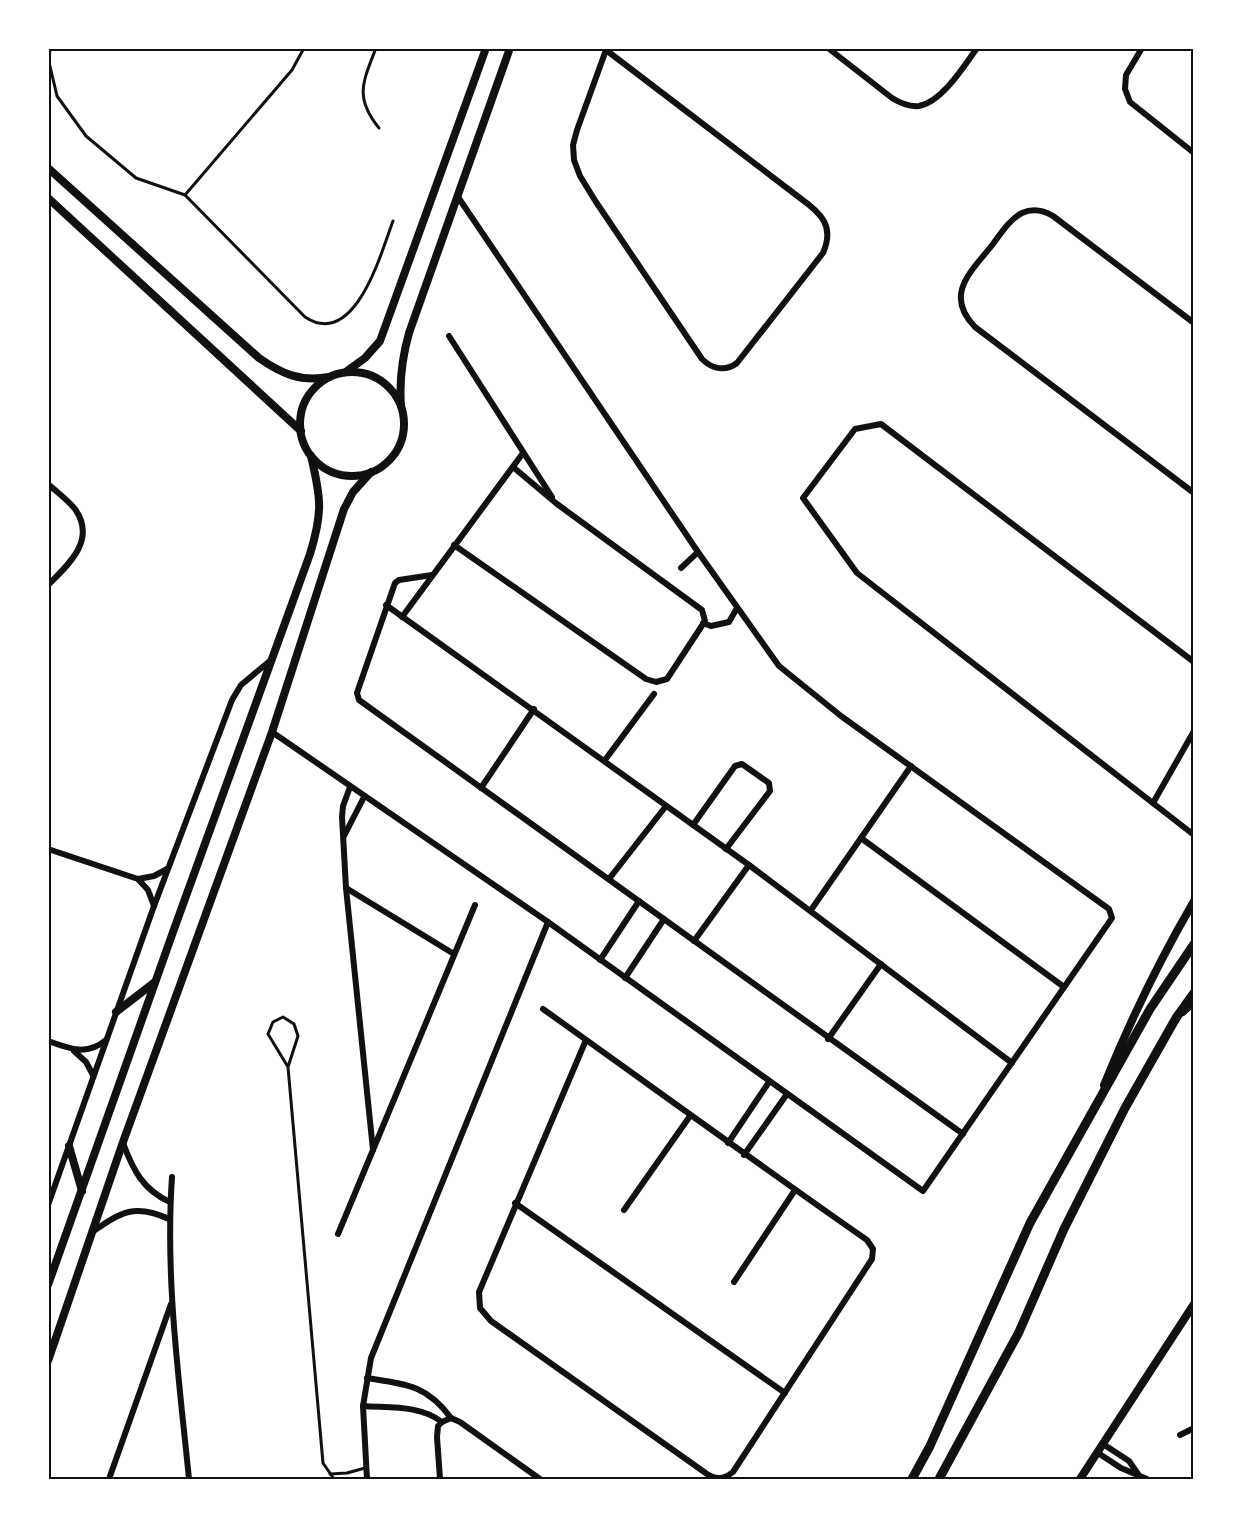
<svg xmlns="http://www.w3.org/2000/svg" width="1242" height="1527" font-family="'Fira Sans Condensed',sans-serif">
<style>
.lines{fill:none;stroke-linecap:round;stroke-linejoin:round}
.service{stroke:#111;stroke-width:3}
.minor{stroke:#111;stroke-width:6}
.tertiary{stroke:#111;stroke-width:8}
.secondary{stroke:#111;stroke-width:8}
.primary{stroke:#111;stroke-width:9}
.neatline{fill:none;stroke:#111;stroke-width:2}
</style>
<rect width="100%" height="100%" fill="#fff"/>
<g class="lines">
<g class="service">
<path d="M50,48L49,62L57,96L86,136L136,178L185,195L305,317C355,350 381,253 393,221"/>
<path d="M376,48C363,82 354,97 379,128"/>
<polyline points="185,195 292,70 304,48"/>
<polyline points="288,1067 268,1034 273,1022 283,1017 294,1024 298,1036 288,1067 323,1463 334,1479"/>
<polyline points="330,1474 347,1473 365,1468"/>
</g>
<g class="minor">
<path d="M603,48L606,50L800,198C821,213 835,226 823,253L737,363C725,372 712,369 702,359L596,202L580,176L574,160L573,145L577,130L606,50"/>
<path d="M828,48L892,98C900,103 909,107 919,106C942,102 964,66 977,48"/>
<polyline points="1142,48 1126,75 1125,89 1130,102 1194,153"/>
<path d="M1194,323L1053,216C1043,210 1033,208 1022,213C1010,219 1001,233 993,244C972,271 943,294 975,327L1194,493"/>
<polyline points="449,336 552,497"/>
<path d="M48,484C57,492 68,500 75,509C97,540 68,565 48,585"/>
<polyline points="454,545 646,679 656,682 667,679 705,621 702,610 557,504 513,467"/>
<polyline points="681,568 698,552"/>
<polyline points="432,575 399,580 395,583 359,687 357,693 359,700 963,1134"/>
<polyline points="386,605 749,865 1012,1063"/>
<polyline points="402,617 523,453"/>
<polyline points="703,623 711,626 729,622 737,608"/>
<polyline points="1194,662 881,424 855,429 803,498 857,573 1194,835"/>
<polyline points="272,732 548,922 923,1191 1112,918 1109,909 841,716 779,666 698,552 458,197"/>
<polyline points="605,760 654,694"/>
<polyline points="350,787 343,806 342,817 346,888 373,1150"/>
<polyline points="481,788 534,709"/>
<polyline points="1153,803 1194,731"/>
<polyline points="693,825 735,766 742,764 769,783 770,791 726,849"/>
<polyline points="344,836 364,797"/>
<polyline points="861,838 1064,987"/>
<polyline points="48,849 138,879 154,876 167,869"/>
<polyline points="138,879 148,890 154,906"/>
<polyline points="609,879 666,806"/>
<polyline points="346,888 454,954"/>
<polyline points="811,910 911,766"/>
<polyline points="694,941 749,865"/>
<polyline points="600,960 639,901"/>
<polyline points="625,978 664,919"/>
<path d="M543,1009C651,1086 758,1164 867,1240L873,1249L872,1259L733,1472C724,1479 717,1480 707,1474L491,1321L480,1308L479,1292L586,1040"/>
<polyline points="1183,1013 1194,1003"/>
<polyline points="828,1039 881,964"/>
<path d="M48,1041C70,1049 87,1056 106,1040"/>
<polyline points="74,1051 86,1062 93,1075"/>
<path d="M123,1143C133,1170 143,1190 170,1202"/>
<polyline points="728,1143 769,1082"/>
<polyline points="744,1155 787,1094"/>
<path d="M172,1177C165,1278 179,1379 189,1479"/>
<polyline points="515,1203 785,1393"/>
<polyline points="48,1205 154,906 232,700 241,685 271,660"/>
<polyline points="624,1210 690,1116"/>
<path d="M92,1232C121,1212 135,1203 169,1219"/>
<polyline points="338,1234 475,905"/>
<polyline points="734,1282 795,1190"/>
<path d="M367,1378C406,1384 427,1385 451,1418"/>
<path d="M363,1406C390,1408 420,1405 442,1422"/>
<polyline points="1180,1435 1194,1428"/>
<polyline points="1103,1444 1129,1461 1138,1474"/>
<polyline points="1098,1453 1121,1468 1147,1479"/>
<polyline points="109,1479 171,1304"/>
<polyline points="367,1479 363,1406 371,1358 548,922"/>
<polyline points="440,1479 437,1437 438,1426 442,1422 451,1418 460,1422 540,1479"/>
</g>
<g class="tertiary">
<path d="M48,168L259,358C282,374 300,382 329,377"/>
<polyline points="48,198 301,431"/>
<path d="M1104,1085C1130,1021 1159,961 1194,901"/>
<polyline points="1080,1479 1194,1304"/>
</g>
<g class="secondary">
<polyline points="347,371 365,358 380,341 486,48"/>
<circle cx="352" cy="424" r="52"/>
<path d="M401,406C399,379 402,358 409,333L510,48"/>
<polyline points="116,1012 155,982"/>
<polyline points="69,1146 82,1191"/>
<path d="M48,1285L173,932L310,554C323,512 321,498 311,456"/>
<polyline points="48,1361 123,1142 272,732 344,509 353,492 371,472"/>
</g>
<g class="primary">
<polyline points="912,1479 930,1446 1030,1223 1150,1009 1194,944"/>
<polyline points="939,1479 1019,1332 1064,1229 1125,1108 1176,1018 1194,993"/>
</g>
</g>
<rect width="1242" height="1527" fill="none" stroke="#ffffff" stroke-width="99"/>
<rect x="50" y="50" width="1142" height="1428" class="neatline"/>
</svg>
